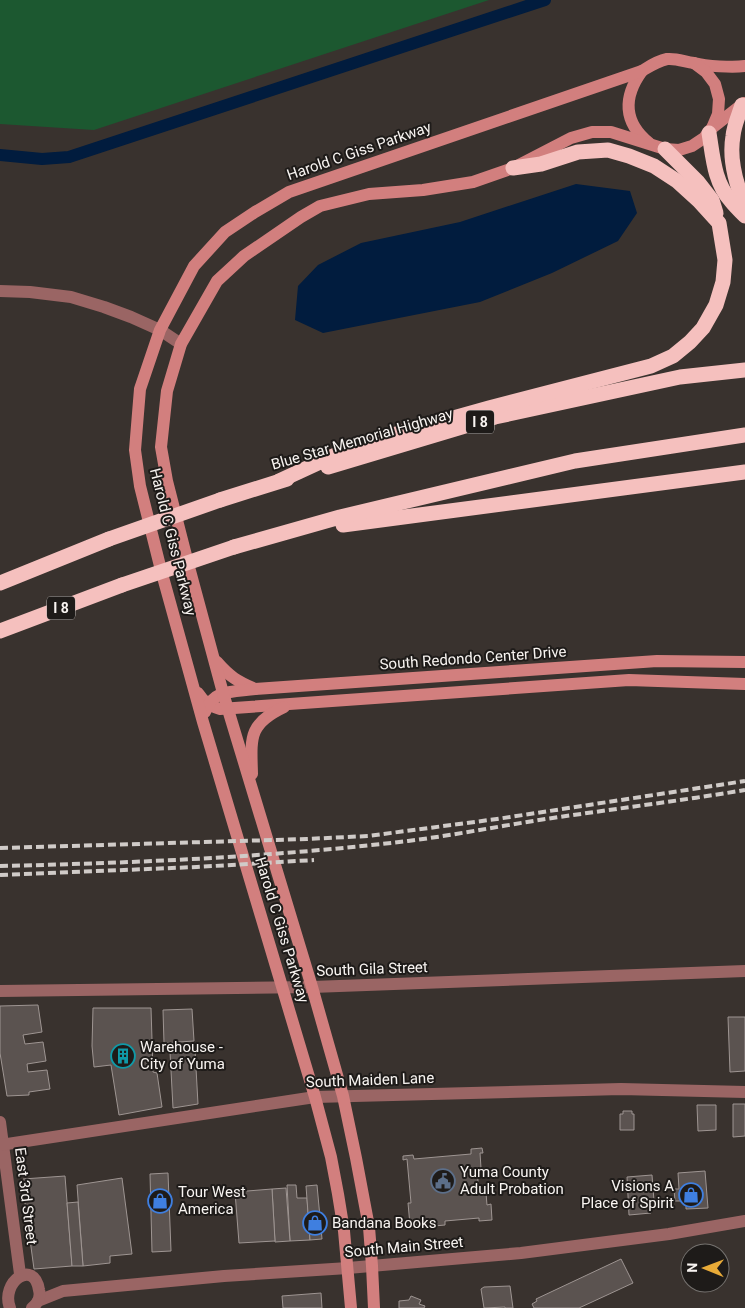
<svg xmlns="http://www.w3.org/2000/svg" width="745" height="1308" font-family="Roboto,sans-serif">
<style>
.green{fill:#1c5830}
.water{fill:#011c3e}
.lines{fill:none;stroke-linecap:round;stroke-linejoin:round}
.canal{stroke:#011c3e;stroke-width:12}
.building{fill:#5b5350;stroke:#9e9592}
.street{stroke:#9a6564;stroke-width:12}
.secondary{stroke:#d27f7e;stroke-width:12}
.highway{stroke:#f5c0be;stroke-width:15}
.rail{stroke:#d0cbc8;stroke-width:4;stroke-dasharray:8 4;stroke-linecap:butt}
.highway-bridge{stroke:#f5c0be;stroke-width:15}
.labels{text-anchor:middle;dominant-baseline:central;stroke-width:4;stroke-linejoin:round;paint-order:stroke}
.shield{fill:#1e1b19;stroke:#b7b3b0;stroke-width:1}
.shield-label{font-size:14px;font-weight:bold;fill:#f8f4f1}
.street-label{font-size:15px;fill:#f8f4f1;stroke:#1e1b19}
.poi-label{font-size:15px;fill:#f8f4f1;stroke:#1e1b19;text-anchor:start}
</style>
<rect width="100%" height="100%" fill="#39322e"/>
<polygon class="green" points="0,0 489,0 94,130 0,124"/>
<polygon class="water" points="576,184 630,191 637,213 618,241 552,273 480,302 323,333 295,320 298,286 318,265 361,243 460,222"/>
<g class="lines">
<polyline class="canal" points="0,155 42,159 69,157 545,0"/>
</g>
<g class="building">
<polygon points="38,1005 42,1032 23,1035 25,1044 43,1042 46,1061 27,1064 28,1072 47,1070 50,1089 29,1092 29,1095 7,1096 0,1053 0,1006"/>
<polygon points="93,1008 151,1008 153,1072 157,1073 162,1107 119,1115 111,1065 94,1067 92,1046"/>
<polygon points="192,1009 194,1041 164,1043 163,1010"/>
<polygon points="728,1017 745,1017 745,1071 730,1072"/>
<polygon points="195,1050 198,1104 173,1108 170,1052"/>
<polygon points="733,1104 745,1104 745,1136 733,1137"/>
<polygon points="697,1105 716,1105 716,1130 698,1131"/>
<polygon points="623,1111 632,1111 632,1114 634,1114 634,1130 620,1130 620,1114 623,1114"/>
<polygon points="482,1148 483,1153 480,1153 481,1168 477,1168 479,1194 486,1193 487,1205 491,1204 492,1220 479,1221 479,1218 445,1221 445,1225 423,1227 423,1224 410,1225 408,1203 411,1203 407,1159 403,1160 403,1156 413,1155 414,1159 471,1154 471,1149"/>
<polygon points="705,1171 708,1208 686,1209 686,1201 675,1201 674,1189 679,1189 678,1173"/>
<polygon points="168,1173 171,1251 152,1252 150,1174"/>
<polygon points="652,1175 654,1201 652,1201 652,1207 650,1207 651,1213 629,1215 627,1177"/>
<polygon points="65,1176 72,1266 34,1269 25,1203 23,1179"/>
<polygon points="122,1178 132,1254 110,1256 110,1263 83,1266 77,1185"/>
<polygon points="287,1185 296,1185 297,1198 307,1198 310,1240 290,1241"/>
<polygon points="317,1185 322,1239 310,1240 306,1186"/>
<polygon points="286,1188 290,1241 275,1242 272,1189"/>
<polygon points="272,1189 275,1241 239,1243 235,1192"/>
<polygon points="78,1202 83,1266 72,1266 67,1203"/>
<polygon points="621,1259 633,1283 579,1308 534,1308 532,1304 537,1301 536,1299"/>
<polygon points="510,1286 513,1308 505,1308 505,1307 484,1308 481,1289 484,1287"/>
<polygon points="321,1293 322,1308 283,1308 282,1296"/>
<polygon points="411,1296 421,1300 419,1304 425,1306 424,1308 399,1308 399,1301 409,1300"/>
</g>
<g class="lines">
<g class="street">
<polyline points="0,291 30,292 71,297 104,307 131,317 160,330 181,344"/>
<polyline points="0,991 312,987 745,971"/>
<polyline points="0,1122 20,1274"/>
<polyline points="0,1145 315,1097 621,1089 745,1092"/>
<polyline points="38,1301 63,1291 224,1276 348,1268 521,1253 669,1234 745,1221"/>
<path d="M10,1308C0,1282 34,1258 39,1290C41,1297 37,1304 32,1308"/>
</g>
<g class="secondary">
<path d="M642,71C623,97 623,122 649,143"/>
<polyline points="712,128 744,103"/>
<path d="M217,662C230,677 237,681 255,689"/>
<path d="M198,693C204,702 209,706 220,709L629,680L745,684"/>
<path d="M205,712C213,689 233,692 255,689L657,661L745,662"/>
<path d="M252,774C251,738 248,724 284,707"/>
<path d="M351,1308L344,1231L338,1194L331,1157L315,1097L203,722L161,570L140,486L135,450L140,389L160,330L194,266L225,232L255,212L289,192L642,71C650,66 657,61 667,59C677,58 685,62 694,63C706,66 733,68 745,66"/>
<polyline points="374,1308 372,1266 369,1227 356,1158 343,1096 312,987 223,693 189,567 167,481 161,447 167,391 181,344 217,281 244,256 301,217 320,206 369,194 423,190 473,182 513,168 571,138 592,132 611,132 665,149 679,150 692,146 704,138 712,128 718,114 719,99 715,84 706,72 694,63"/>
</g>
<g class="highway">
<path d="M742,105C739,115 734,125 733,136C729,159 736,184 745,205"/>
<path d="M709,133C713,157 714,182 731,201C735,206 740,211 745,216"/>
<polyline points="665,149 698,182 712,200 716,213"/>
<polyline points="328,467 495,417 680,377 745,370"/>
<polyline points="279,481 357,445 489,408 651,366 673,356 690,342 703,328 716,305 723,282 725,260 719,223 699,201 677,181 654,166 629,156 608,150 578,152 541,164 513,168"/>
<polyline points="220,500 287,479"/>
<polyline points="343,525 745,472"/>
<polyline points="234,547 340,517 575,461 745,435"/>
<polyline points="0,583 109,539"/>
<polyline points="0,631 122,585"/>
</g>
<g class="rail">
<polyline points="0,848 307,839 368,836 497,819 745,781"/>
<path d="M0,866C136,863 273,857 408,841C455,835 500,826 546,819C613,809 679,801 745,790"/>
<polyline points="0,875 197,867 314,860"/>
</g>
<g class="highway-bridge">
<polyline points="109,539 220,500"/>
<polyline points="122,585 234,547"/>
</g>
</g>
<defs>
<g id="building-ring" transform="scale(1.25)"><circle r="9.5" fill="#1e1b19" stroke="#0f9aa8" stroke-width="1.5"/><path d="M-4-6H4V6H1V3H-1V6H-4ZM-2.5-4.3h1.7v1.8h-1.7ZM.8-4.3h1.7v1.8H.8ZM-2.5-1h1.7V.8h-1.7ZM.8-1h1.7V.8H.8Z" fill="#0f9aa8"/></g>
<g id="civic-ring" transform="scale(1.25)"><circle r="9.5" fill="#1e1b19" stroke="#5c6f8a" stroke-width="1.5"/><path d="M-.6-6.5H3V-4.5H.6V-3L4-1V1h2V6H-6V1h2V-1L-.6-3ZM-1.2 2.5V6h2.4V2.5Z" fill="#5c6f8a"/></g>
<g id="shop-ring" transform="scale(1.25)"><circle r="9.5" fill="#1e1b19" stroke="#3f7fe0" stroke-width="1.5"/><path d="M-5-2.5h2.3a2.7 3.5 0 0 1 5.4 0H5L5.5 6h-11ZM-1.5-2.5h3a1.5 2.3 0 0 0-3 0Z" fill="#3f7fe0"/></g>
</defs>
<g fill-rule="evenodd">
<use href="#building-ring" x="123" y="1056"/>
<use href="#civic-ring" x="443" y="1181"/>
<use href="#shop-ring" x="691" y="1195"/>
<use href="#shop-ring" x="160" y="1201"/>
<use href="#shop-ring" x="315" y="1223"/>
</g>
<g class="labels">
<g class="shield">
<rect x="466" y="410.5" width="28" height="23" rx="4"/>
<rect x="47" y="596.5" width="28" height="23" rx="4"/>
</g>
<g class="shield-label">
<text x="480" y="422">I 8</text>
<text x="61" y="608">I 8</text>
</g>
<g class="street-label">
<text transform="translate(359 151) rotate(-19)">Harold C Giss Parkway</text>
<text transform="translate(362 439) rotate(-16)">Blue Star Memorial Highway</text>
<text transform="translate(173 542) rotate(76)">Harold C Giss Parkway</text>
<text transform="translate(473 658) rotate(-4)">South Redondo Center Drive</text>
<text transform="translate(282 930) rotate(73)">Harold C Giss Parkway</text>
<text transform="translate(372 969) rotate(-2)">South Gila Street</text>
<text transform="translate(370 1080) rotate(-2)">South Maiden Lane</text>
<text transform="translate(26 1196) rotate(83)">East 3rd Street</text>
<text transform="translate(404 1247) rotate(-5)">South Main Street</text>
</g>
<g class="poi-label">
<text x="140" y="1047">Warehouse -<tspan x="140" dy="17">City of Yuma</tspan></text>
<text x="460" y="1172">Yuma County<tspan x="460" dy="17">Adult Probation</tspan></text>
<text x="674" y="1186" text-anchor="end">Visions A<tspan x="674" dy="17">Place of Spirit</tspan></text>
<text x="178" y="1192">Tour West<tspan x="178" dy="17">America</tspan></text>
<text x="332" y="1223">Bandana Books</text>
</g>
</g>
<g transform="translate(705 1268) rotate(271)"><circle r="24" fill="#1e1b19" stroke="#75726f"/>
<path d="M0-4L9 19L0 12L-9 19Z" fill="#e9ab38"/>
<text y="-8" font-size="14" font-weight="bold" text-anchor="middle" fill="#f8f4f1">N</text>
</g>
</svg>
